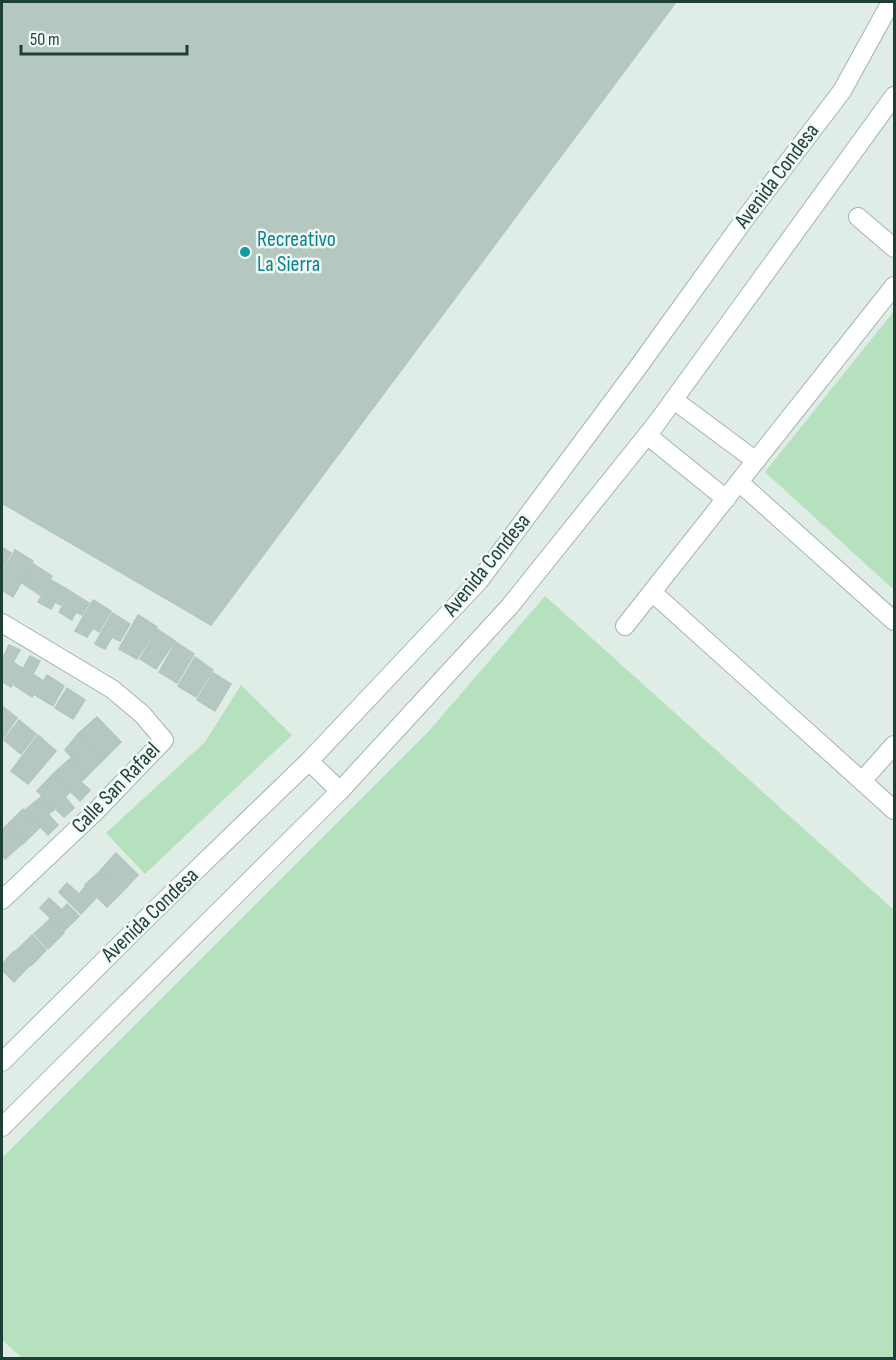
<svg xmlns="http://www.w3.org/2000/svg" width="896" height="1360" font-family="'Sofia Sans Condensed',sans-serif">
<style>
.green{fill:#b6e1bf}
.building{fill:#b5c8bf;stroke:#b1c7bd;stroke-width:1.5}
.lines{fill:none;stroke-linecap:round;stroke-linejoin:round}
.minor-casing{stroke:#a2b5ad;stroke-width:20}
.tertiary-casing{stroke:#a2b5ad;stroke-width:20}
.minor{stroke:#fff;stroke-width:18}
.tertiary{stroke:#fff;stroke-width:18}
.culture-dot{fill:#0f9aa8;stroke:#f1f9f4;stroke-width:2}
.labels{text-anchor:middle;dominant-baseline:central;stroke-width:5;stroke-linejoin:round;paint-order:stroke}
.street-label{font-size:22px;fill:#1e3f35;stroke:#f1f9f4}
.culture-label{font-size:22px;fill:#0d838f;stroke:#f1f9f4;text-anchor:start}
</style>
<rect width="100%" height="100%" fill="#e0ede6"/>
<g class="green">
<polygon points="894,311 894,590 765,472"/>
<polygon points="545,596 894,910 894,1358 22,1358 2,1340 2,1158 429,731"/>
<polygon points="241,685 292,735 145,874 106,833 205,742"/>
</g>
<g class="building">
<polygon points="2,2 676,2 211,625 2,503"/>
<polygon points="2,547 11,553 2,570"/>
<polygon points="15,550 33,561 13,597 2,590 2,573"/>
<polygon points="33,564 52,576 40,595 22,583"/>
<polygon points="51,580 70,591 61,605 55,602 51,609 38,602"/>
<polygon points="71,592 89,603 82,615 76,612 72,620 59,612"/>
<polygon points="93,600 111,611 99,632 93,628 87,637 75,631"/>
<polygon points="112,613 130,624 120,641 112,637 105,649 95,644"/>
<polygon points="138,615 157,627 137,659 119,649"/>
<polygon points="157,629 175,641 156,669 140,659"/>
<polygon points="176,642 194,654 177,683 159,672"/>
<polygon points="9,645 20,650 13,662 22,668 11,687 2,681 2,660"/>
<polygon points="30,656 40,661 33,674 42,680 32,697 14,685"/>
<polygon points="195,657 213,670 196,697 178,686"/>
<polygon points="213,673 231,684 215,711 197,700"/>
<polygon points="47,675 64,686 53,706 35,695"/>
<polygon points="67,688 85,700 73,719 55,708"/>
<polygon points="2,706 17,718 3,738 2,737"/>
<polygon points="97,717 121,742 104,759 79,733"/>
<polygon points="19,720 36,734 21,754 4,740"/>
<polygon points="79,733 104,759 88,775 65,750"/>
<polygon points="38,735 56,751 28,784 11,771"/>
<polygon points="72,757 88,775 81,782 90,790 80,801 53,774"/>
<polygon points="53,774 71,791 65,797 74,808 64,817 37,791"/>
<polygon points="42,796 54,810 48,814 58,825 48,835 25,810"/>
<polygon points="23,809 40,827 23,844 6,826"/>
<polygon points="6,826 23,843 5,859 2,854 2,830"/>
<polygon points="116,853 138,875 123,891 101,870"/>
<polygon points="100,871 122,892 107,907 85,885"/>
<polygon points="67,883 79,894 85,887 96,898 81,914 59,892"/>
<polygon points="49,898 62,910 67,904 79,916 64,931 40,908"/>
<polygon points="50,919 64,933 48,949 34,934"/>
<polygon points="32,935 46,950 31,966 16,951"/>
<polygon points="14,951 29,966 14,982 2,970 2,964"/>
</g>
<g class="lines">
<g class="minor-casing">
<g id="minor">
<polyline points="858,217 894,248"/>
<polyline points="674,400 756,461"/>
<polyline points="647,435 726,499"/>
<polyline points="739,482 894,621"/>
<polyline points="652,592 894,810"/>
<polyline points="2,623 112,689 142,714 164,740 95,812 2,900"/>
<polyline points="625,626 894,286"/>
<polyline points="862,781 894,745"/>
</g>
</g>
<g class="tertiary-casing">
<g id="tertiary">
<polyline points="309,761 340,791"/>
<polyline points="2,1062 157,908 309,761 479,581 636,370 747,216 842,91 891,2"/>
<polyline points="2,1127 340,791 510,606 656,424 894,96"/>
</g>
</g>
<use href="#minor" class="minor"/>
<use href="#tertiary" class="tertiary"/>
</g>
<circle class="culture-dot" cx="245" cy="252" r="6"/>
<g class="labels">
<g class="street-label">
<text transform="translate(777 176) rotate(-53)">Avenida Condesa</text>
<text transform="translate(487 565) rotate(-51)">Avenida Condesa</text>
<text transform="translate(116 788) rotate(-46)">Calle San Rafael</text>
<text transform="translate(150 915) rotate(-44)">Avenida Condesa</text>
</g>
<g class="culture-label">
<text x="257" y="239">Recreativo<tspan x="257" dy="25">La Sierra</tspan></text>
</g>
</g>
<rect width="896" height="1360" fill="none" stroke="#1e3f35" stroke-width="6"/>
<path d="M21 45v9h166v-9" fill="none" stroke="#1e3f35" stroke-width="3"/>
<text x="30" y="45" font-size="18" fill="#1e3f35" stroke="#f1f9f4" stroke-width="4.5" paint-order="stroke">50 m</text>
</svg>
